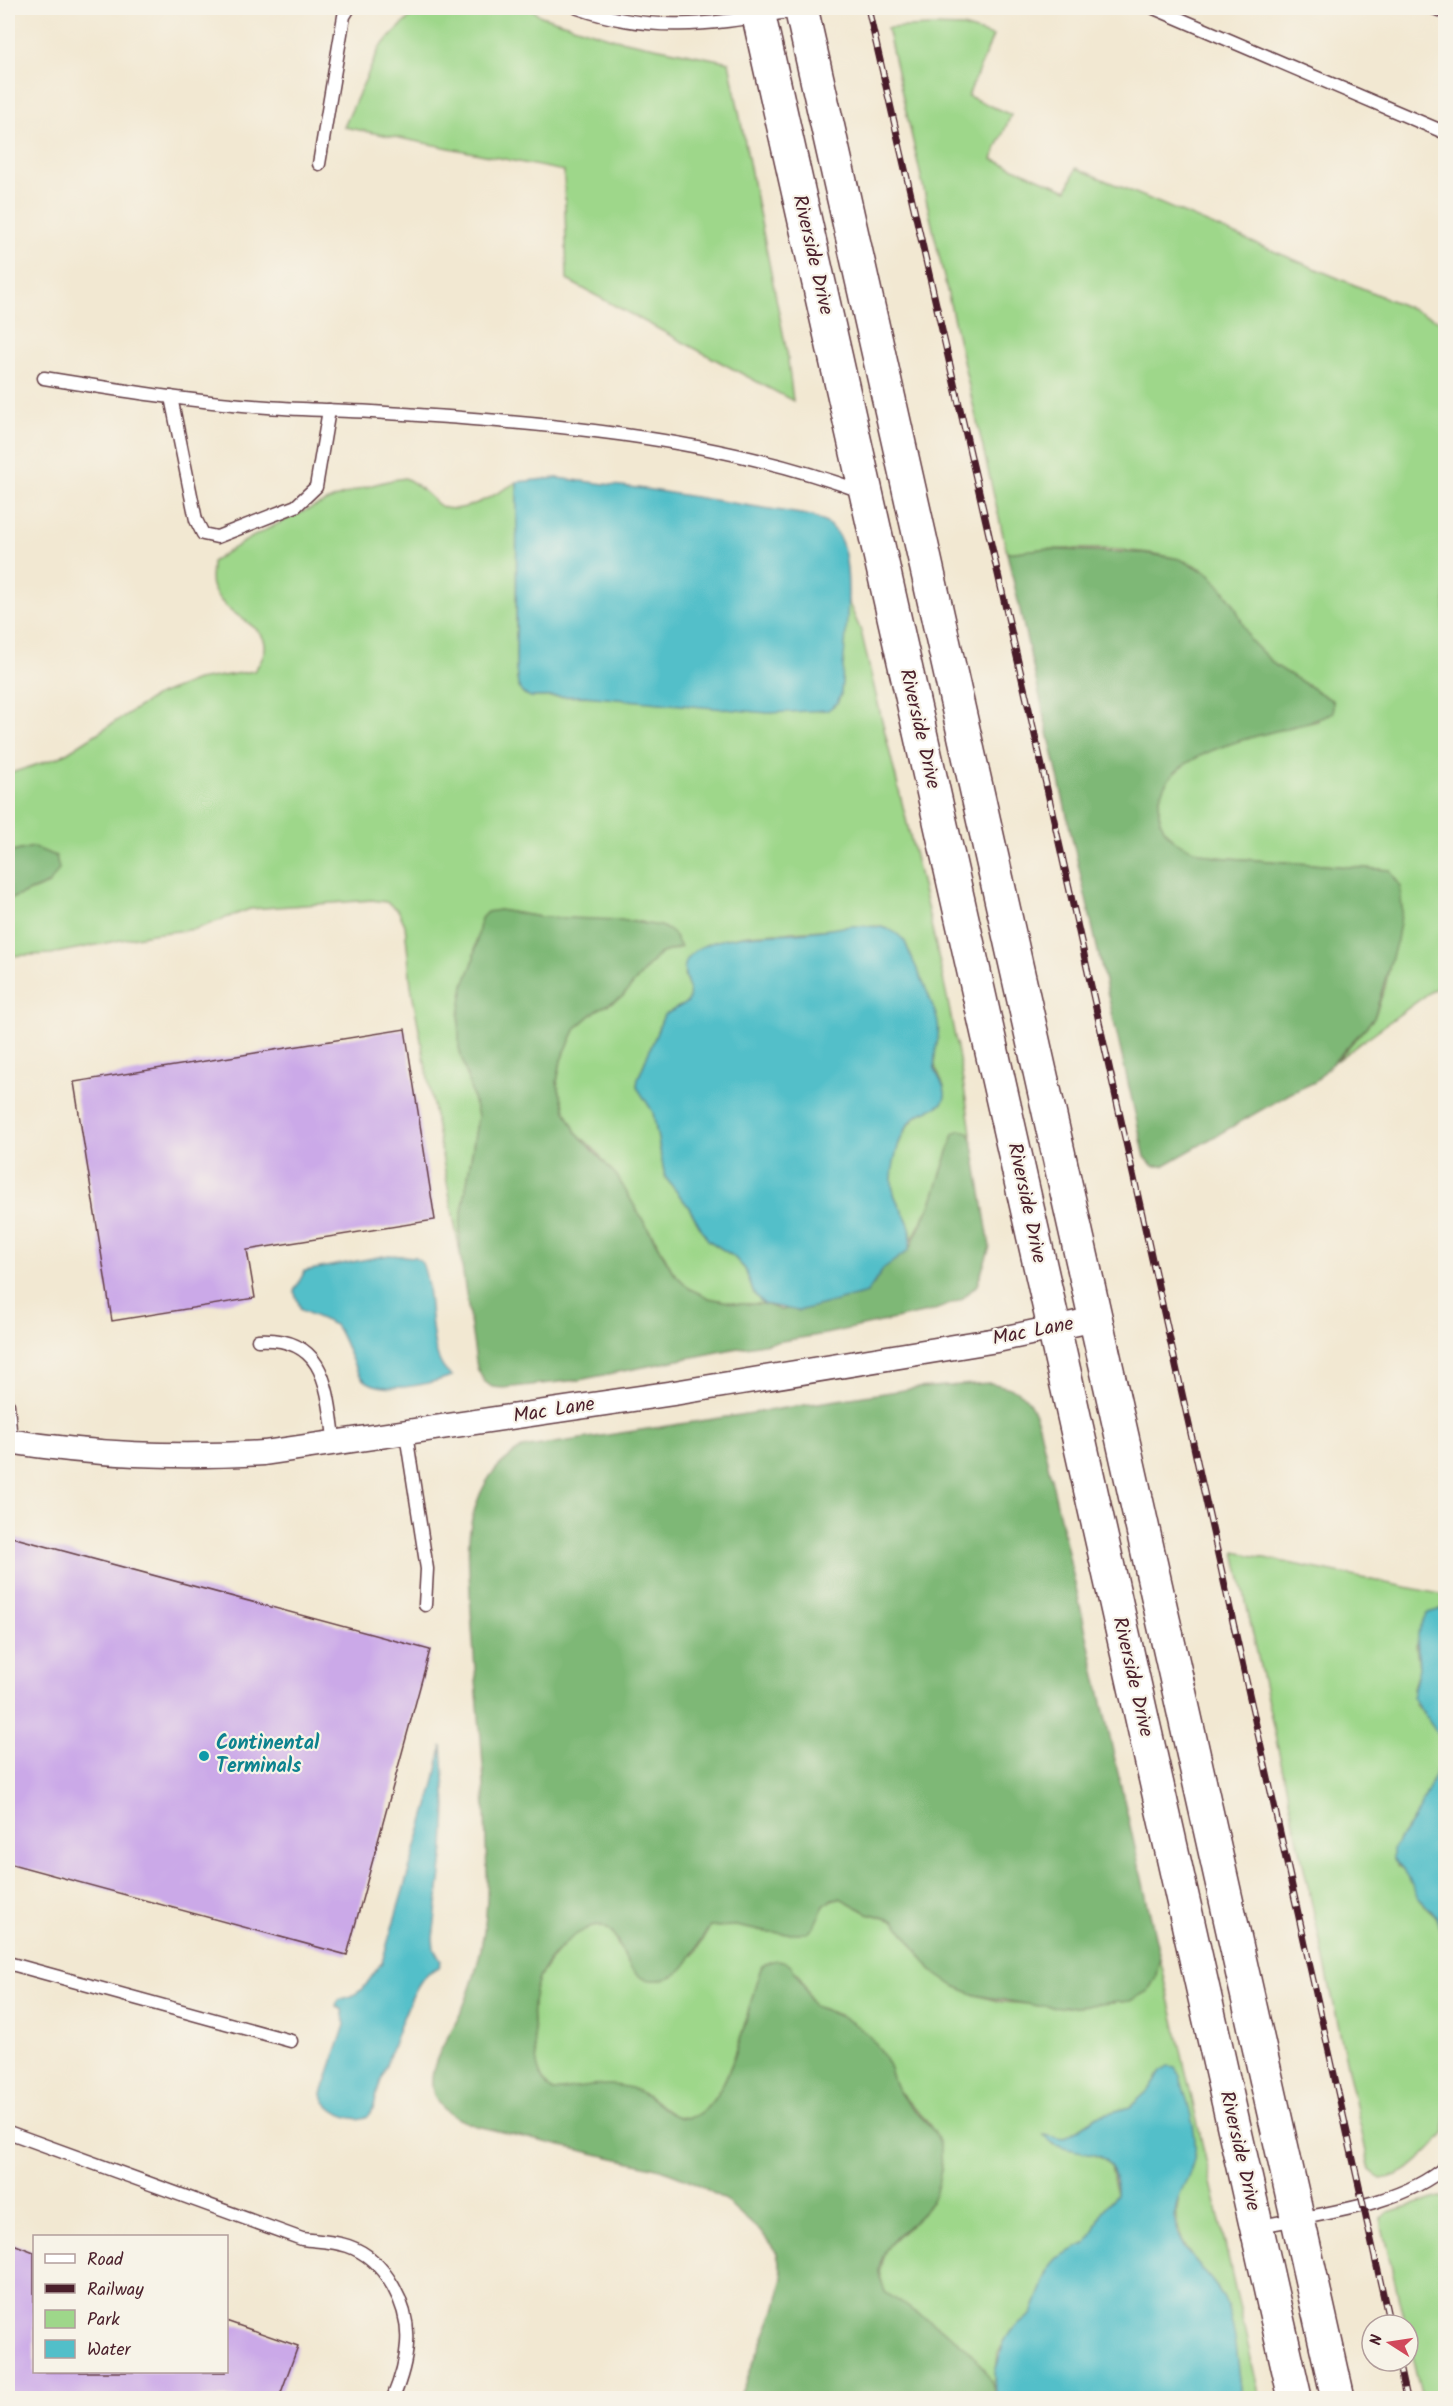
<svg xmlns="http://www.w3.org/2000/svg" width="1453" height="2406" font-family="Kalam,sans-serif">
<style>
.green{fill:#9ed78a;stroke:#747b5a;stroke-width:1.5}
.forest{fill:#7eb876;stroke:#646c50;stroke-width:1.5}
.water{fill:#52bfc9;stroke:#4e6f7a;stroke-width:1.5}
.building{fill:#cba9e8}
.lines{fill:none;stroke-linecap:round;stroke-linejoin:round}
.service-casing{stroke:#633d44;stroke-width:15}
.minor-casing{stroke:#633d44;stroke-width:27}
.secondary-casing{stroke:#633d44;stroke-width:36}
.service{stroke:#fff;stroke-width:12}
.minor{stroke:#fff;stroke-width:24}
.secondary{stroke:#fff;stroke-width:33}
.rail-casing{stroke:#4a1f2b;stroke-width:7}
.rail{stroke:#f7f3e8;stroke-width:4.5;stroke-dasharray:14;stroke-linecap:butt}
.culture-dot{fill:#0f9aa8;stroke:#f7f3e8;stroke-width:2}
.labels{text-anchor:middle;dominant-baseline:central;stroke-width:4.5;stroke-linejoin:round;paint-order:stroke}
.street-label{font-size:20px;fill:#4a1f2b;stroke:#f7f3e8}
.culture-label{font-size:20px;font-weight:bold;fill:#0d838f;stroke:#f7f3e8;text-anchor:start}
</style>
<rect width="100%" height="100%" fill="#f7f3e8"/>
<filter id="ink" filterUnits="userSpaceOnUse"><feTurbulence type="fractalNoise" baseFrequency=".0167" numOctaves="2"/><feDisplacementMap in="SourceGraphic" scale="12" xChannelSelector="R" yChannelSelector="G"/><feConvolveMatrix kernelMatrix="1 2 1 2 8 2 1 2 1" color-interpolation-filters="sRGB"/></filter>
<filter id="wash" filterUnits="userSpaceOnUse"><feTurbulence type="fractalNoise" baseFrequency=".008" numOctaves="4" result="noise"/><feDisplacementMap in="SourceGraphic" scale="24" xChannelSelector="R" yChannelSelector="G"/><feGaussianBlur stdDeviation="1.35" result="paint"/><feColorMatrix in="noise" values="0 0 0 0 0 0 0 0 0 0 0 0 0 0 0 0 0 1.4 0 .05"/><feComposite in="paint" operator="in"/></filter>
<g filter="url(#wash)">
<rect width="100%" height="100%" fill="#f2e8d2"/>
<g class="green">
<polygon points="419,8 530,8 541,16 615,39 729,62 787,353 793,401 567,280 564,171 344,127 380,47"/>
<path d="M930,26L963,27L993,36L968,96L1011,115L992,159L1067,190L1076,168L1445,323V981L1336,1061L1374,1018L1385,987L1402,910L1400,886L1390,870L1215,857C1189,849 1162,843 1159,812C1158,800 1162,783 1172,774C1209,743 1271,731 1318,721L1314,689C1292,676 1264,662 1249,639C1243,629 1240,616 1234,606C1229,596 1220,585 1212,577C1180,542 1052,547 1007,553L887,28Z"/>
<path d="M405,478C420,485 426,494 438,504C457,520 499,492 517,482L516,668L518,685L522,693L531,697L841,694L847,599L861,631C899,800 948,968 972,1139L968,1132L954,1134L931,1204L911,1241C913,1221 900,1212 894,1194C887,1173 898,1136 913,1120C919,1112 932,1108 941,1104L944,1087L935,1066L932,1007L905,942L880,926L748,935L727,939L707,946L684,974L691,995L688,1002L664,1015L638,1079L637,1086L653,1112L665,1177L688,1206L708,1240L733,1256L745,1269L754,1294L764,1304H738L709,1298L690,1289L673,1272L657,1242L598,1153L576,1132L565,1110L557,1082L561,1060L576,1028L597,1010L622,997L659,954L680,947L672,932L642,922L540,917L499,910L476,941L473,963L464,985L478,1116L460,1225V1253L411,986L405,925L398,910L386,902L372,900L250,909L196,929L151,934L51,954L8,956V900L49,884L33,847L8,853V774L60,757L154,697L197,680L254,671C291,625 226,625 212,586C210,579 212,569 212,562C256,531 353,484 405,478Z"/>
<path d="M1235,1552L1445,1595V1608L1439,1609L1416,1646L1419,1668L1413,1688L1415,1704L1435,1727L1440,1737L1441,1760L1418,1813L1398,1841L1397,1865L1404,1869L1423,1904L1436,1916L1445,1946V2133C1428,2152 1408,2177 1381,2179L1370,2170Z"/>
<path d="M841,1898L868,1913L895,1921L933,1972L975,1995L1002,2002L1067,2007L1130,2001L1155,1979L1160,1958L1260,2398H1242C1239,2370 1234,2326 1224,2299C1219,2287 1207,2276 1199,2266C1169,2231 1172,2204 1192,2165L1161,2072L1150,2089L1130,2107L1098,2116L1063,2139L1045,2136L1055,2145L1082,2150L1103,2159L1111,2166L1116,2194L1102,2212L1093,2234L1085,2244L1057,2258L1051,2265L1032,2314L1011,2331L1004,2342L998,2354L994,2388C972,2341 925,2321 885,2292L879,2272L885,2249L926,2210L935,2192L942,2167L940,2145L928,2122L897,2090L889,2066L840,2015L814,2006L798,1973L762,1966C748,1998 728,2134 676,2116C664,2112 657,2100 646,2095C615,2080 585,2088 552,2091C537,2080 535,2059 534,2041C534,2022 529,2005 536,1986C542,1967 580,1916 604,1927C613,1931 616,1941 620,1949L694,1955L710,1927L736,1926L770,1933L819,1915C824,1904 829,1899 841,1898Z"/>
<polygon points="1440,2197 1446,2198 1445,2398 1422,2398 1408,2339 1408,2325 1405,2325 1382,2227 1382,2219 1389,2212"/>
</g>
<g class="forest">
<path d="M1040,549L1144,553L1180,559L1210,574L1234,604L1250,640L1276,666L1333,701V713C1289,736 1153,742 1159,812C1162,843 1190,849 1215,857L1390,870L1400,886L1402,910L1397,940L1374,1018L1315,1082L1291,1093L1163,1166H1153L1145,1157L1007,553Z"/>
<polygon points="33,847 56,856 59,869 50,883 8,900 8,853"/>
<polygon points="499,910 540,917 621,920 661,926 672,932 681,947 659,954 622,997 597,1010 576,1028 561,1060 557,1082 565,1110 576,1132 617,1176 673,1272 690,1289 709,1298 738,1304 764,1304 781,1310 856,1295 873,1285 884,1267 908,1251 931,1204 954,1134 960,1130 968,1132 972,1139 990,1247 977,1285 961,1300 932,1311 825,1334 733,1349 579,1380 503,1388 492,1387 484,1381 477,1368 460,1253 460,1225 478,1116 459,1048 459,1015 464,985 473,962 481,918 487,912"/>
<path d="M990,1383C1024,1391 1026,1391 1039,1425L1160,1958L1155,1979L1148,1991L1130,2001L1067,2007L1038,2006L975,1995L954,1986L933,1972L895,1921L868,1913L840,1898L832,1899L824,1906L814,1926L807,1933H770L736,1926L710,1927C693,1947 690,1977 658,1980C618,1983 628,1935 602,1926C593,1923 585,1930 577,1934C541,1958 528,1991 534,2032C536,2053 534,2078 553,2091C584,2088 617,2077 646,2095C657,2101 664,2112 676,2116C728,2135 748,1998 762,1966C793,1945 801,1986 814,2006C849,2018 873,2030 889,2066C892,2073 893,2081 897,2088C907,2110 933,2120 940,2145C944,2165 939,2195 925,2210C908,2230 882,2241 879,2270C879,2277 883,2286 885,2292C925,2321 986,2345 996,2398H739L775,2310L783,2278L777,2253L763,2234L725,2200L694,2182L661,2169L476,2126C457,2119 433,2109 432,2085C430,2060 452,2033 462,2010C480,1967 489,1921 487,1873C485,1825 485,1776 480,1728C476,1682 472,1637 470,1592C469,1566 466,1540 473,1515C482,1482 494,1466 522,1448L917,1388Z"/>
</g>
<g class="water">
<path d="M557,478L645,489L807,515C821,519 834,525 840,539C856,572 843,655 841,694L837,703L828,710L768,713L584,696L531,697L522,693L518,685L516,668L517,482Z"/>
<path d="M851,926C872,926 892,924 905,942C915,968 932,996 938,1023C941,1039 932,1054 935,1069C938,1079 951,1092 942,1103C935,1110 921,1111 914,1118C900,1131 893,1160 892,1178C890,1208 920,1218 908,1251L884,1268L867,1293L798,1311L764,1304L754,1294L745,1269L733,1256L708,1240L688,1206L665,1177L653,1112L637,1087L638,1079L664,1015L688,1002C694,987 680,976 686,962C697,933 770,935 795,933C814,932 832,929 851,926Z"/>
<path d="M389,1255L415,1257L421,1261C436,1291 424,1360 452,1376C429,1384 376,1398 360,1375C349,1360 346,1340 335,1325L301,1310L294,1291L305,1271Z"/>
<polygon points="1445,1608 1446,1608 1445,1946 1436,1916 1417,1896 1404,1869 1393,1859 1393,1849 1418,1813 1441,1760 1440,1737 1412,1697 1419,1668 1417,1634 1428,1613"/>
<path d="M442,1746L446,1807L444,1849L433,1938L434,1949L441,1961L439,1967C431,1971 425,1974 421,1981C405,2004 388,2061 378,2089C376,2096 375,2110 369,2115C355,2126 324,2110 322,2094L345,2025L342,2010L336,2006L338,2000L352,1996L363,1989L382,1962L433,1789Z"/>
<path d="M1168,2067L1175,2068L1180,2076C1186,2099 1197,2128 1195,2153C1194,2177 1170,2196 1176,2227C1182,2257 1212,2273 1224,2299C1237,2329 1238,2367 1242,2398H996L995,2372L1004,2342L1011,2331L1032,2314L1051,2265L1057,2258L1085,2244L1093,2234L1102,2212L1116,2194C1119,2135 1065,2164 1044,2135L1063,2139L1098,2116L1130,2107L1150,2089L1161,2072Z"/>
</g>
<g id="blocks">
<g class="building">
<polygon points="1415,8 1446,8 1446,20"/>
<polygon points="405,1029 435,1220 247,1250 255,1298 112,1321 74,1082"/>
<polygon points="8,1536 430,1650 347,1955 8,1863"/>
<polygon points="8,2242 34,2252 34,2372 226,2372 226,2321 298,2346 279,2398 8,2398"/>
</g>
</g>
</g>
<g filter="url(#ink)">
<use href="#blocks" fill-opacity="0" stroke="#633d44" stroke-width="1.5"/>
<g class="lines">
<g class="service-casing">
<g id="service">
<path d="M578,8C657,36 721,22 802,10"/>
<polyline points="1154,8 1446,133"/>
<polyline points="319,164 344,16 349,8"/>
<path d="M44,378C118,390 193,402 268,407C303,410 338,410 372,412C533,422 711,435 863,492"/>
<polyline points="171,397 196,520 203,534 217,537 296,506 316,487 329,410"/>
<path d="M258,1340C328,1336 327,1391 335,1444"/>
<polyline points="8,1405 11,1442"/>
<polyline points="406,1434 427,1569 425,1605"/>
<polyline points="8,1963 291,2041"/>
<path d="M8,2132L302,2239C317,2241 334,2241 348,2246C386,2259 410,2307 407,2344C406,2363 400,2381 393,2398"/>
<path d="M1257,2227C1315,2214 1400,2207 1446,2166"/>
</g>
</g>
<g class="minor-casing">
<path id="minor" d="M8,1441C96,1455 174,1458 264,1453L674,1393L997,1340L1096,1319"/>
</g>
<g class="secondary-casing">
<g id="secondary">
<polyline points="757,8 1295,2398"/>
<polyline points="801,8 1338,2398"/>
</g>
</g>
<use href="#service" class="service"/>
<use href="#minor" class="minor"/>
<use href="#secondary" class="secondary"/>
<g class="rail-casing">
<g id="rail">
<polyline points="868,8 1037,744 1390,2325"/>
<polyline points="1398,2361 1406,2398"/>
</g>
</g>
<use href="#rail" class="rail"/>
</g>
</g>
<circle class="culture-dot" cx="204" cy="1756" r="6"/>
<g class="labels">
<g class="street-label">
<text transform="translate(812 255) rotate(77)">Riverside Drive</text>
<text transform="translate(919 729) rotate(77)">Riverside Drive</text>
<text transform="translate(1026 1203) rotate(78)">Riverside Drive</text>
<text transform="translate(1033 1332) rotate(-11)">Mac Lane</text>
<text transform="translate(554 1411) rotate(-9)">Mac Lane</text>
<text transform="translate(1132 1677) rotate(77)">Riverside Drive</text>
<text transform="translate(1239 2151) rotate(77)">Riverside Drive</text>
</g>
<g class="culture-label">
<text x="216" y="1744">Continental<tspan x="216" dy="23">Terminals</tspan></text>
</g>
</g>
<rect width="1453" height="2406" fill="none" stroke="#f7f3e8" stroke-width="30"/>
<rect x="33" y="2235" width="195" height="138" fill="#f7f3e8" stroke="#b29e9c" stroke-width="1.5"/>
<rect x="45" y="2254" width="30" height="9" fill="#ffffff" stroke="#b29e9c" stroke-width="1.5"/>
<text x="87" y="2265" font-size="18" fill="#4a1f2b">Road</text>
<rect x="45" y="2284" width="30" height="9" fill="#4a1f2b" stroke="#b29e9c" stroke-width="1.5"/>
<text x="87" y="2295" font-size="18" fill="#4a1f2b">Railway</text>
<rect x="45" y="2310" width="30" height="18" fill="#9ed78a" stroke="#b29e9c" stroke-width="1.5"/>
<text x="87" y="2325" font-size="18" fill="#4a1f2b">Park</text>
<rect x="45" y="2340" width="30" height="18" fill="#52bfc9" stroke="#b29e9c" stroke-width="1.5"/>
<text x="87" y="2355" font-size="18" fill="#4a1f2b">Water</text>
<g transform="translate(1390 2343) rotate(282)"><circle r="28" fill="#f7f3e8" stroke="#b29e9c" stroke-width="1.5"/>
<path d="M0-4.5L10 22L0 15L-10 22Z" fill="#d1495b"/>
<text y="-9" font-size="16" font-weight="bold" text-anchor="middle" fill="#4a1f2b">N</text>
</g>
</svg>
